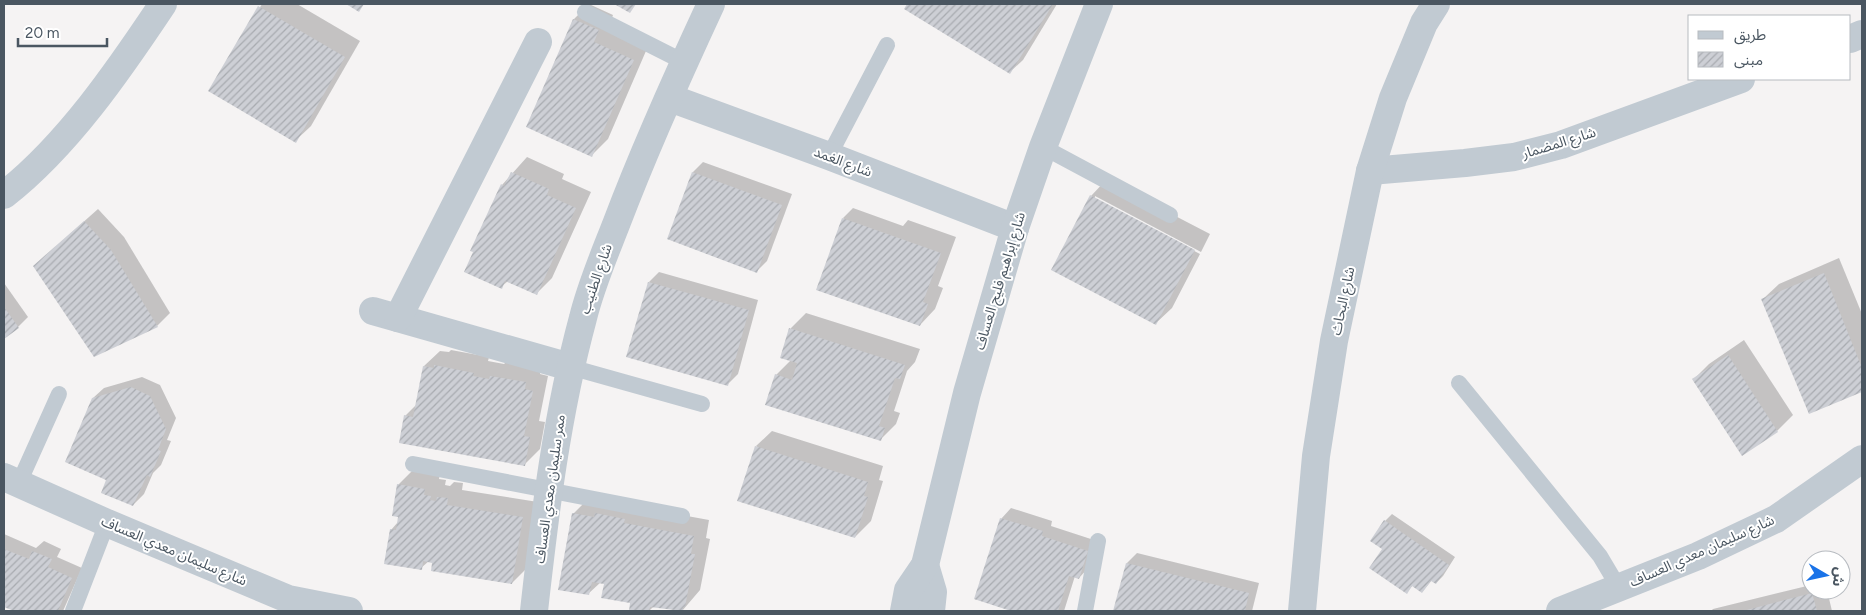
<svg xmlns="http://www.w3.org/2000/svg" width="1866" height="615" font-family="Figtree,'Noto Sans Arabic',sans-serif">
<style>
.shadow{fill:#0003}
.building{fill:url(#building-hatch)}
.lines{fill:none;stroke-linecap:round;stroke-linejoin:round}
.service{stroke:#c1cad2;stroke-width:16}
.minor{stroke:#c1cad2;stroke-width:28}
.tertiary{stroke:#c1cad2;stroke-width:28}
.labels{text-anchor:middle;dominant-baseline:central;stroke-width:4;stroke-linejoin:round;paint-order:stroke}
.street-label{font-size:14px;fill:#4a5661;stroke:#fff}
</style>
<defs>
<pattern id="building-hatch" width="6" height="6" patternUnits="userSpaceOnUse" patternTransform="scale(1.25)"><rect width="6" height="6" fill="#cdcfd5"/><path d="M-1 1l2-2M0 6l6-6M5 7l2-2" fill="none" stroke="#a8abb0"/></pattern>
</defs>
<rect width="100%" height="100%" fill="#f5f3f3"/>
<g class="shadow">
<polygon points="262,4 297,4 360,41 311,126 295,141 210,91"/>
<polygon points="589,4 613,15 609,26 649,44 608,139 592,155 574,19"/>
<polygon points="909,4 1057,4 1023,60 1010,72 906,9"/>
<polygon points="527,157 564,174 562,179 591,192 552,278 537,293 508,281 501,287 502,185"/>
<polygon points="703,162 792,194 767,261 757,271 668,239 693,172"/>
<polygon points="1106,180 1210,234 1201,252 1095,196 1095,199 1200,254 1172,308 1156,323 1091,196"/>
<polygon points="853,208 903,226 908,220 956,237 938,286 943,288 935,309 920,325 843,218"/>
<polygon points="98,209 124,237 170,313 157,326 94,356 34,266"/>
<polygon points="1839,258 1862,314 1862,391 1809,413 1763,299 1779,284"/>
<polygon points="659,272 758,300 738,374 727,385 649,282"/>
<polygon points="4,283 28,317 18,327 4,337"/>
<polygon points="806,313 920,349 915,362 907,371 894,411 900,413 896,424 880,440 776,375 791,360 782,357 791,328"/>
<polygon points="1744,340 1793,415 1777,431 1742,454 1693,380 1709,364"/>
<polygon points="451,350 489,357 488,361 504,364 507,361 541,367 540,374 548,376 539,421 545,422 540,449 524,465 405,416 417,404 424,366 440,351 449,352"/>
<polygon points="142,377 160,385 176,418 167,440 171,441 161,465 153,473 144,494 133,505 107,479 93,398 104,388"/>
<polygon points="772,431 883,466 879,480 883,481 871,521 855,537 756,446"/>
<polygon points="414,469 440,473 439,479 446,480 445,485 450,486 454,482 463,483 462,490 538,502 528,567 512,583 429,561 421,568 391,530 398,522 398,485"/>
<polygon points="589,498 709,520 706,538 710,539 700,590 682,611 654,606 649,611 630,610 631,602 606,583 601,582 588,594 573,514"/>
<polygon points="1011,508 1052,521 1051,526 1097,541 1089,567 1079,578 1075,576 1064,611 1015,611 975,599 1001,519"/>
<polygon points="1392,514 1455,557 1443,576 1436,583 1432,580 1422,592 1413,585 1407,592 1383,549 1385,521"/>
<polygon points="4,534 36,548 44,541 61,549 57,557 82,568 63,611 17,611 4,605"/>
<polygon points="1137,553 1259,583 1252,611 1115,611 1127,563"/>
<polygon points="1811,585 1811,590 1827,590 1832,611 1711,611 1713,609"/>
</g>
<g class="building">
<polygon points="346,4 364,4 359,12"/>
<polygon points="614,4 636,4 630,13"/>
<polygon points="907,4 1053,4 1010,74 904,9"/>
<polygon points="258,6 345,57 296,143 208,91"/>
<polygon points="573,19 599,30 594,42 634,60 592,157 526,127"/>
<polygon points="511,172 549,189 547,195 576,208 537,295 505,281 502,289 464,272 473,252 470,251 501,184 504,186"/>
<polygon points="692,172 782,205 757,273 667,239"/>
<polygon points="1090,195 1195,250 1156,325 1051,270"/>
<polygon points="842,218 941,253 923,302 928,304 920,326 816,290"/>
<polygon points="84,221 111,250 158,327 94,357 33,266"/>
<polygon points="1824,273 1862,368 1862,392 1809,414 1761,299"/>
<polygon points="648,282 749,310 728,386 626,357"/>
<polygon points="4,307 19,328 4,339"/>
<polygon points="789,328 905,365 900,379 895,378 879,426 885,428 881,441 765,405 775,374 792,380 797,363 780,358"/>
<polygon points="1728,355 1778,432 1742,456 1692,379"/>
<polygon points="434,365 474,373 473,376 489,379 490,376 526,382 525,389 533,391 524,436 530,437 525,466 399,443 404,415 413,417 423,366 434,368"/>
<polygon points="131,387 150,396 166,429 158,450 161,451 150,477 147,475 133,506 101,493 106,480 65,462 92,398"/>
<polygon points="755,446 868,482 864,496 868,497 855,538 737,501"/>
<polygon points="397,484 425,489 424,495 431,496 430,500 436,501 437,497 448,498 447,505 523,517 512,584 431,571 432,563 423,561 422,570 384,564 390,529 396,530 398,517 392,516"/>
<polygon points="572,513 594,517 595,513 625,519 624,523 694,536 691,554 695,554 685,607 683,607 683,611 650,607 649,611 629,611 630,603 601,598 604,584 592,582 589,595 558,590"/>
<polygon points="1000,518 1043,531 1042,536 1088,551 1079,579 1069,576 1058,611 1011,611 974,599"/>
<polygon points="1384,520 1449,565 1436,584 1431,581 1422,593 1412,586 1407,594 1369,568 1382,549 1370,541"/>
<polygon points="4,549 29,559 32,551 52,559 48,567 72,578 58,611 14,611 4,607"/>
<polygon points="1126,563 1249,593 1245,611 1113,611"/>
<polygon points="1812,593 1817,611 1743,611"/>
</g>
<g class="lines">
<g class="service">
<polyline points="585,12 684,62"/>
<polyline points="1043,147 1170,215"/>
<polyline points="829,156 887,45"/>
<polyline points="570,367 702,404"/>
<polyline points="1459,383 1600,556 1619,588"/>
<polyline points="413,464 682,516"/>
<polyline points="19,483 59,394"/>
<polyline points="73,611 107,523"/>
<polyline points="1085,611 1098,541"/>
</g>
<g class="minor">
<polyline points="1850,39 1862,34"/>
<polyline points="670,98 829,156 1015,228"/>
<polyline points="1370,171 1465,163 1514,157 1561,145 1741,79"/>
<polyline points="373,311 570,367"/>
<polyline points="398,318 538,42"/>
<polyline points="4,477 107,523 288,599 349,611"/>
<path d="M534,611C545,512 557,414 583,318C591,285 605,253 617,222C645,148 678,75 711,4"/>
<polyline points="1302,611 1316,456 1334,341 1370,171 1393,98 1424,23 1436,4"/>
<polyline points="1560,611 1698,556 1776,519 1862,459"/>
</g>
<g class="tertiary">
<path d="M4,195C67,146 119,70 163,4"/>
<polyline points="925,565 933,592 931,611"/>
<polyline points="904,611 908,590 925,565 967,393 1015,228 1043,147 1099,4"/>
</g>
</g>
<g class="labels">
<g class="street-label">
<text transform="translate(1559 143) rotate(-17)">شارع المضمار</text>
<text transform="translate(843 162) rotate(21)">شارع الغمد</text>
<text transform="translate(596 279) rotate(-71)">شارع الطنيب</text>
<text transform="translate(1000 281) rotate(-73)">شارع إبراهيم فليح العساف</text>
<text transform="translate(1343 301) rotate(-78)">شارع البحاث</text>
<text transform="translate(550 489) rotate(-82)">ممر سليمان معدي العساف</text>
<text transform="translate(174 551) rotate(23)">شارع سليمان معدي العساف</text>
<text transform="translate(1702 551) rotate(-24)">شارع سليمان معدي العساف</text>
</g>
</g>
<rect width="1866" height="615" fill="none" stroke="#4a5661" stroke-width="10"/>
<rect x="1688" y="15" width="162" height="65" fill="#ffffff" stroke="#b7bbc0"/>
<rect x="1698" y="31" width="25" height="8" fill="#c1cad2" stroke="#b7bbc0"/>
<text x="1734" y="40" font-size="15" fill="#4a5661">طريق</text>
<rect x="1698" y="52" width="25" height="15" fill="url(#building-hatch)" stroke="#b7bbc0"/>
<text x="1734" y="65" font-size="15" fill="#4a5661">مبنى</text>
<g transform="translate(1826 575) rotate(99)"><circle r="24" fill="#ffffff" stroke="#b7bbc0"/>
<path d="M0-4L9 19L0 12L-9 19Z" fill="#1a73e8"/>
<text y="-8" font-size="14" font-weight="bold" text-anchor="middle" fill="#4a5661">ش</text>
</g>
<path d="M18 38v8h89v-8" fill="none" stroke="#4a5661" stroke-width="2.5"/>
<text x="25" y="38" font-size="15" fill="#4a5661" stroke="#ffffff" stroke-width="4" paint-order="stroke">20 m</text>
</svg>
